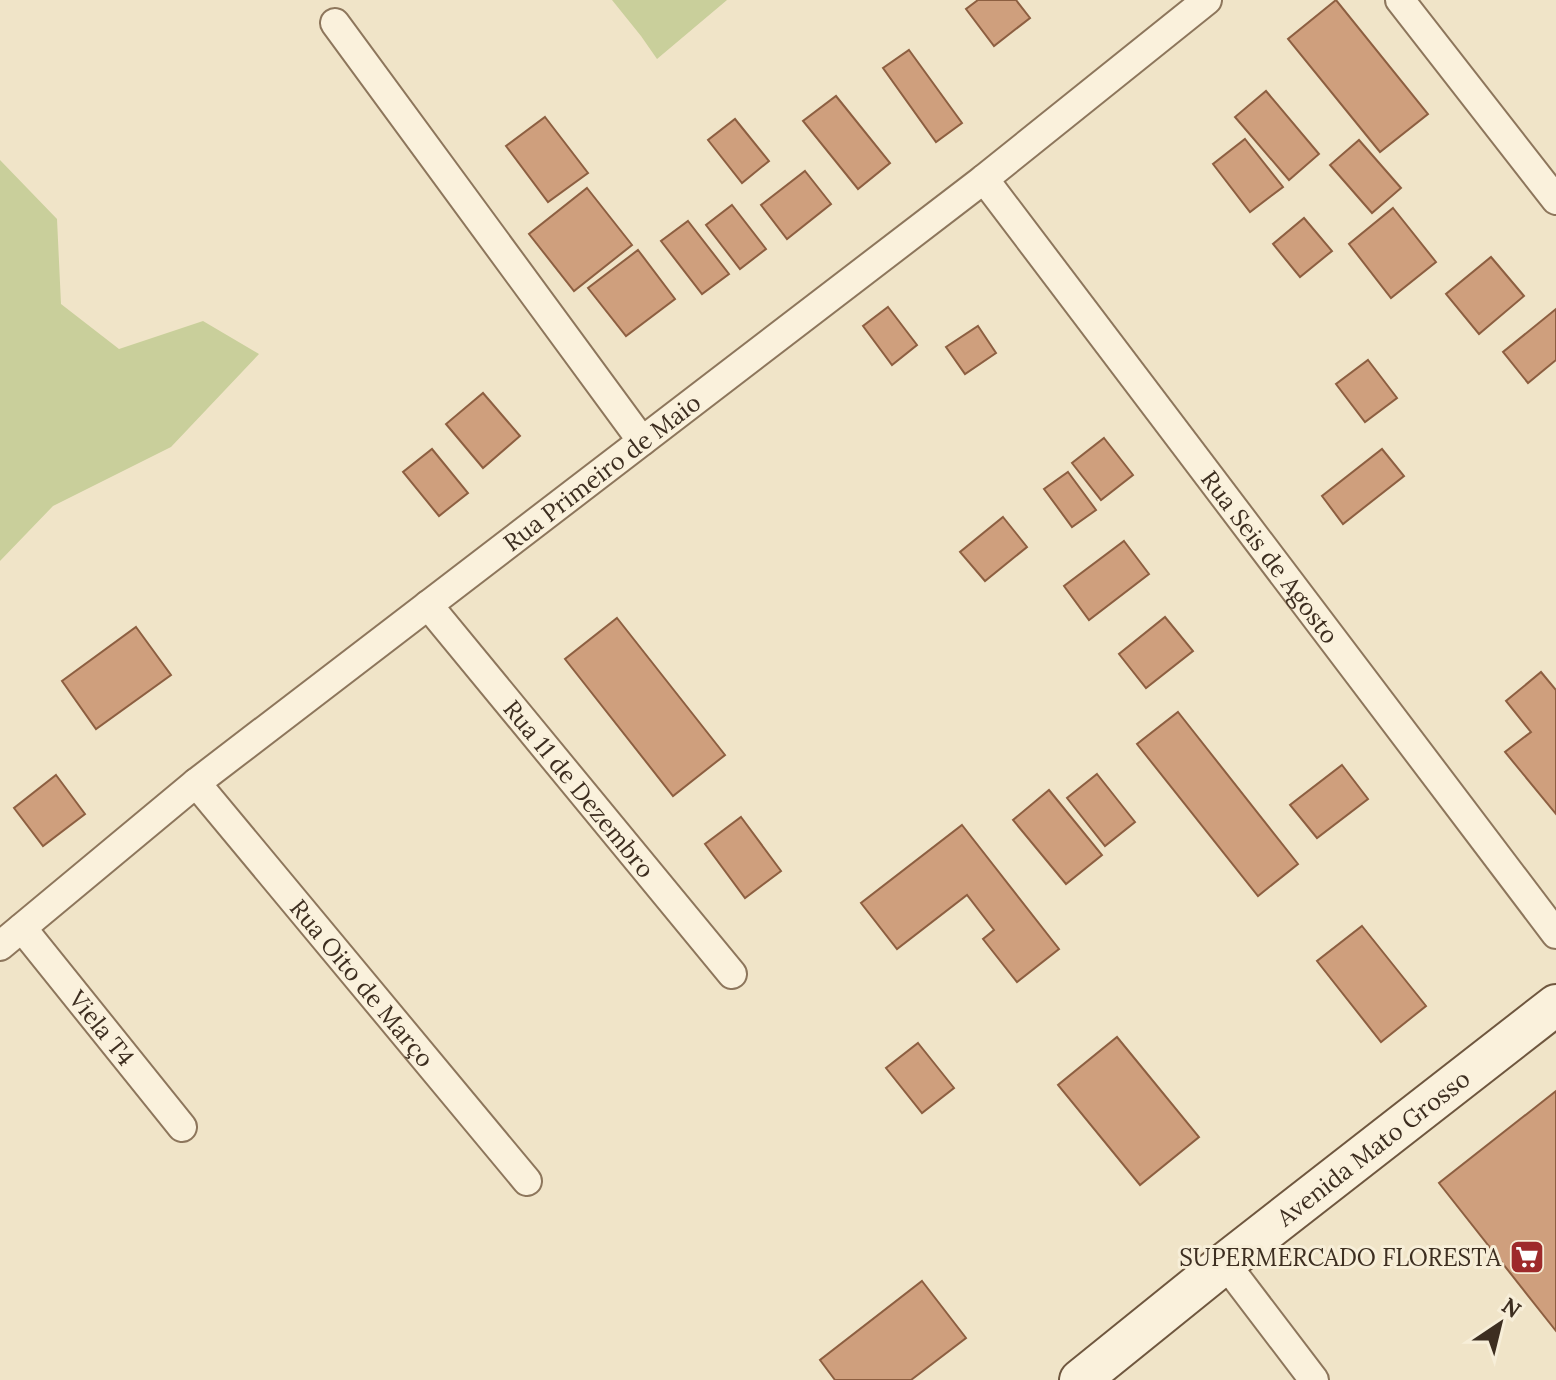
<svg xmlns="http://www.w3.org/2000/svg" width="1556" height="1380" font-family="Lora,serif">
<style>
.green{fill:#c9cf9b}
.building{fill:#cf9f7d;stroke:#8d5f41;stroke-width:2}
.lines{fill:none;stroke-linecap:round;stroke-linejoin:round}
.street-casing{stroke:#8d765c;stroke-width:32}
.secondary-casing{stroke:#6f573f;stroke-width:44}
.street{stroke:#faf1dc;stroke-width:28}
.secondary{stroke:#faf1dc;stroke-width:40}
.labels{text-anchor:middle;dominant-baseline:central;stroke-width:6;stroke-linejoin:round;paint-order:stroke}
.street-label{font-size:24px;fill:#3d2e20;stroke:#f7eed8}
.poi-label{font-size:24px;fill:#3d2e20;stroke:#f7eed8;text-anchor:end}
</style>
<rect width="100%" height="100%" fill="#f0e4c8"/>
<g class="green">
<polygon points="612,0 727,0 657,59 641,36"/>
<polygon points="0,160 57,219 61,304 119,349 203,321 259,354 171,447 53,506 0,561"/>
</g>
<g class="building">
<polygon points="978,0 1016,0 1030,18 994,46 966,9"/>
<polygon points="1336,0 1428,114 1380,152 1288,39"/>
<polygon points="909,50 962,123 936,142 883,68"/>
<polygon points="1266,91 1319,154 1289,180 1235,117"/>
<polygon points="836,96 890,163 858,189 803,121"/>
<polygon points="545,117 588,173 548,202 506,146"/>
<polygon points="735,119 769,161 742,183 708,140"/>
<polygon points="1245,139 1283,187 1250,212 1213,164"/>
<polygon points="1359,140 1401,188 1372,213 1330,165"/>
<polygon points="805,171 831,204 787,239 761,205"/>
<polygon points="587,188 632,245 574,291 529,234"/>
<polygon points="732,205 766,249 740,269 706,225"/>
<polygon points="1393,208 1436,262 1391,298 1349,244"/>
<polygon points="1304,218 1332,251 1300,277 1273,244"/>
<polygon points="688,221 729,274 702,294 661,241"/>
<polygon points="638,250 675,299 626,336 588,288"/>
<polygon points="1491,257 1524,296 1479,334 1446,294"/>
<polygon points="888,307 917,345 892,365 863,326"/>
<polygon points="1556,309 1556,360 1528,383 1503,352"/>
<polygon points="978,326 996,353 965,374 946,347"/>
<polygon points="1368,360 1397,398 1365,422 1336,384"/>
<polygon points="483,393 520,436 483,468 446,424"/>
<polygon points="1104,438 1133,475 1101,500 1072,463"/>
<polygon points="432,449 468,493 439,516 403,472"/>
<polygon points="1382,449 1404,476 1343,524 1322,496"/>
<polygon points="1068,472 1096,510 1072,527 1044,489"/>
<polygon points="1003,517 1027,547 985,581 960,552"/>
<polygon points="1124,541 1149,574 1089,620 1064,586"/>
<polygon points="1165,617 1193,651 1146,688 1119,654"/>
<polygon points="617,618 725,755 673,796 565,659"/>
<polygon points="136,627 171,675 96,729 62,681"/>
<polygon points="1541,672 1556,690 1556,814 1505,752 1531,732 1506,701"/>
<polygon points="1178,712 1298,864 1258,896 1137,744"/>
<polygon points="1342,765 1368,799 1317,838 1290,805"/>
<polygon points="1097,774 1135,822 1105,846 1067,798"/>
<polygon points="56,775 85,814 43,846 14,808"/>
<polygon points="1049,790 1102,855 1066,884 1013,820"/>
<polygon points="741,817 781,871 745,898 705,844"/>
<polygon points="962,825 1059,949 1017,982 983,939 994,930 967,895 897,949 861,903"/>
<polygon points="1362,926 1426,1006 1381,1042 1317,961"/>
<polygon points="1117,1037 1199,1137 1140,1185 1058,1085"/>
<polygon points="918,1043 954,1088 922,1113 886,1068"/>
<polygon points="1556,1091 1556,1331 1439,1183"/>
<polygon points="922,1281 966,1338 911,1380 835,1380 820,1360"/>
</g>
<g class="lines">
<g class="street-casing">
<g id="street">
<polyline points="1400,0 1556,200"/>
<polyline points="335,23 642,441"/>
<path id="s1" d="M984,179L1556,934"/>
<path id="s2" d="M428,605L732,974"/>
<path id="s3" d="M196,783L527,1181"/>
<path id="s4" d="M22,928L182,1127"/>
<path id="s5" d="M0,946L196,783L984,179L1207,0"/>
<polyline points="1225,1263 1314,1380"/>
</g>
</g>
<g class="secondary-casing">
<g id="secondary">
<path id="s6" d="M1080,1380L1225,1263L1556,1005"/>
</g>
</g>
<use href="#street" class="street"/>
<use href="#secondary" class="secondary"/>
</g>
<defs>
<g id="supermarket-square" transform="scale(1.8)"><rect x="-9" y="-9" width="18" height="18" rx="4" fill="#9e2a2b" stroke="#f7eed8"/><path d="M-6-5.5h2.5l.6 2H6L4.5 2H-2.5L-4.4-4H-6ZM-1.5 3.2a1.3 1.3 0 1 0 .1 0ZM3 3.2a1.3 1.3 0 1 0 .1 0Z" fill="#fff"/></g>
</defs>
<g fill-rule="evenodd">
<use href="#supermarket-square" x="1527" y="1257"/>
</g>
<g class="labels">
<g class="street-label">
<text stroke="none"><textPath href="#s5" startOffset="766">Rua Primeiro de Maio</textPath></text>
<text stroke="none"><textPath href="#s1" startOffset="474">Rua Seis de Agosto</textPath></text>
<text stroke="none"><textPath href="#s2" startOffset="238">Rua 11 de Dezembro</textPath></text>
<text stroke="none"><textPath href="#s3" startOffset="260">Rua Oito de Março</textPath></text>
<text stroke="none"><textPath href="#s4" startOffset="128">Viela T4</textPath></text>
<text stroke="none"><textPath href="#s6" startOffset="374">Avenida Mato Grosso</textPath></text>
</g>
<g class="poi-label">
<text x="1501" y="1257">SUPERMERCADO FLORESTA</text>
</g>
</g>
<g transform="translate(1500 1324) rotate(35)" stroke="#f7eed8" stroke-width="6" paint-order="stroke">
<path d="M0-6L14 30L0 20L-14 30Z" fill="#3d2e20"/>
<text y="-12" font-size="22" font-weight="bold" text-anchor="middle" fill="#3d2e20">N</text>
</g>
</svg>
